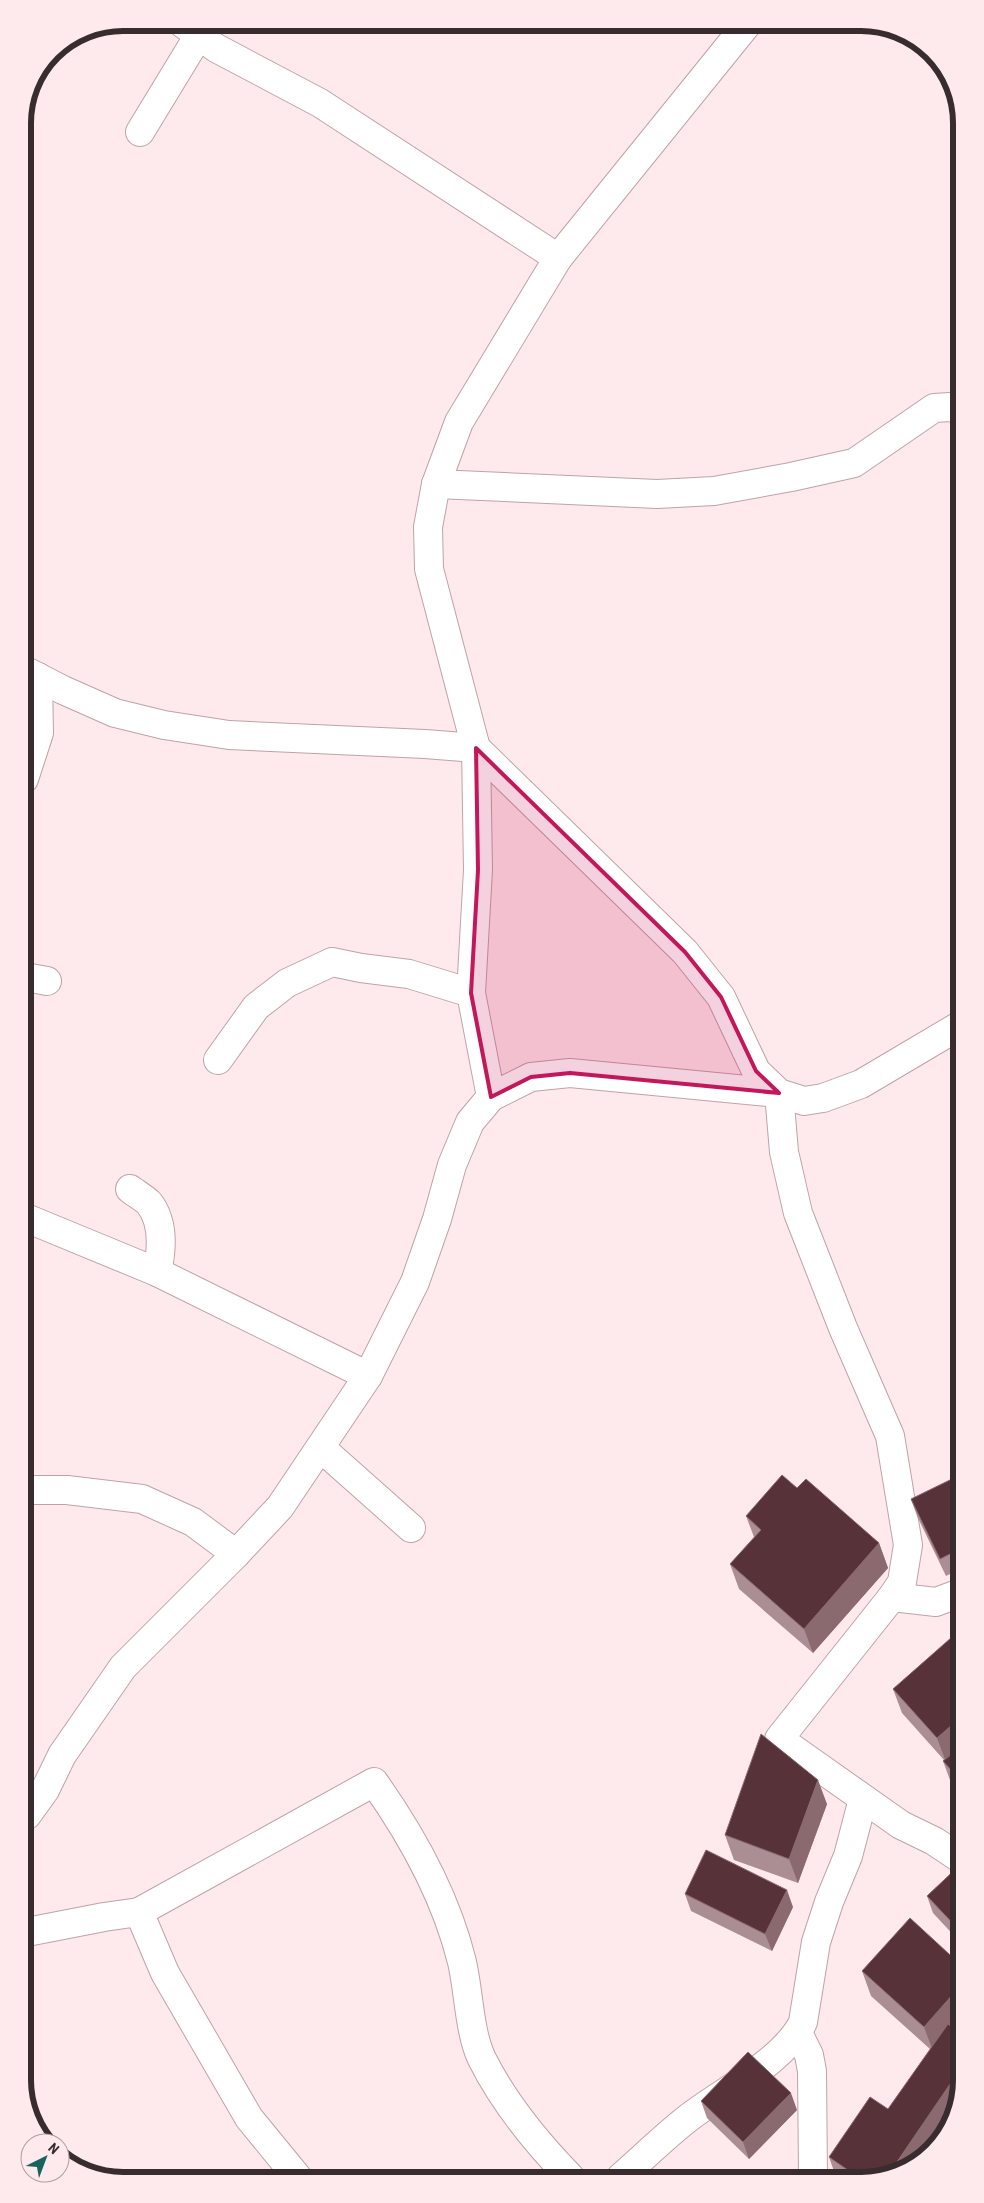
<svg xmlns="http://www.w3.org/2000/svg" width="984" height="2203" font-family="'Roboto Condensed',sans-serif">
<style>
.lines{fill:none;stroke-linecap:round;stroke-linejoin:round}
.minor-casing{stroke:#c0a2a6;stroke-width:30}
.minor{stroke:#fff;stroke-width:28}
.wall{fill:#ab8e93}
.shaded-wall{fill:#8a696f}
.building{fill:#583239;stroke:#8a696f}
.marked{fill:#c2185b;fill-opacity:0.2;stroke:#c2185b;stroke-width:4;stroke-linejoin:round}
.rim{fill:none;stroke:#382c2e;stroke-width:6}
</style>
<rect width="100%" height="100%" fill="#feeaed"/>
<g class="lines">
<g class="minor-casing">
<g id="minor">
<polyline points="182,23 216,48 320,103 558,258"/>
<polyline points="140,132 199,35"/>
<polyline points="436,484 657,494 714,491 791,477 854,463 934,408 950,407 957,409"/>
<polyline points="24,670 63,690 115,713 164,725 229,735 425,744 476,748 685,952 721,997 756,1071 779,1093 804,1101 823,1098 861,1084 959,1026"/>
<polyline points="24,779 39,733 38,677"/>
<polyline points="25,977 47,981"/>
<polyline points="218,1060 256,1007 287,983 332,962 361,968 409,974 471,993"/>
<polyline points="491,1097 471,993 478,870 476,748 429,569 428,527 436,484 459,422 558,258 748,23"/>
<path d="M130,1189C135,1193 144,1198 149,1203C164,1222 162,1250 157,1272"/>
<polyline points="26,1218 157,1272 368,1376"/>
<polyline points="321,1448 411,1528"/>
<polyline points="26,1490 67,1490 142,1499 193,1522 236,1554"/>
<polyline points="892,1597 936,1602 960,1593"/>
<polyline points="27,1815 45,1790 62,1755 123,1667 236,1554 280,1507 368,1376 415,1282 437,1219 452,1165 470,1122 491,1097 531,1077 570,1073 779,1093 784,1152 798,1213 843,1328 890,1436 908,1545 902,1582 892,1597 779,1739 901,1825 934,1841 961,1859"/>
<polyline points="139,1912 165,1973 249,2118 299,2179"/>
<path d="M27,1932L104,1917L139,1912L374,1782C413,1837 446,1897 462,1962C469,1992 469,2032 482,2059C504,2103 536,2142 570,2177"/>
<polyline points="798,2033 809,2055 812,2071 813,2176"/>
<path d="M621,2177C643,2158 664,2137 687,2119C721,2092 785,2061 803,2022L816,1942L829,1902L848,1856L863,1799"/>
</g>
</g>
<use href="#minor" class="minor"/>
</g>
<g class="wall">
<polygon points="960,1485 960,1569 946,1576 917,1516 911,1499"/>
<polygon points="797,1488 879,1543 888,1568 813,1653 739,1589 730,1564 754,1537 746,1516"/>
<polygon points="960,1630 961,1799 954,1791 943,1761 944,1760 902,1713 893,1689"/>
<polygon points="827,1804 798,1883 734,1860 725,1835"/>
<polygon points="961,1864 961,1943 933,1913 927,1896"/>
<polygon points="685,1894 793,1907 772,1951 691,1911"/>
<polygon points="961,1965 961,2019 953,2029 962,2080 954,2106 920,2155 893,2175 837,2175 835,2174 829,2157 888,2109 930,2049 871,1996 862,1971"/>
<polygon points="701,2101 797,2110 749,2159 707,2118"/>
</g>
<g class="shaded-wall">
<polygon points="879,1543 888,1568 813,1653 804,1629"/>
<polygon points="960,1718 961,1750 946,1762 937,1738"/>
<polygon points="818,1780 827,1804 798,1883 789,1859"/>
<polygon points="787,1890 793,1907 772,1951 765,1934"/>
<polygon points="961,1985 961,2019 933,2051 924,2027"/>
<polygon points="961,2068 962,2080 954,2106 920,2155 893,2175 888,2175"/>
<polygon points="791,2093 797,2110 749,2159 743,2142"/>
</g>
<g class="building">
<polygon points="782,1475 797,1488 806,1479 879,1543 804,1629 730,1564 761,1530 746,1516"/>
<polygon points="956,1477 960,1485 960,1549 940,1559 911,1499"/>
<polygon points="960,1630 960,1718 937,1738 893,1689"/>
<polygon points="761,1734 818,1780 789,1859 725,1835"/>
<polygon points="961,1747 961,1781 943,1761"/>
<polygon points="706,1850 787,1890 765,1934 685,1894"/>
<polygon points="961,1864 961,1932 927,1896"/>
<polygon points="910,1918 961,1965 961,1985 924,2027 862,1971"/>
<polygon points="948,2024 961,2034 961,2068 888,2175 855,2175 829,2157 870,2097 888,2109"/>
<polygon points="748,2052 791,2093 743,2142 701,2101"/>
</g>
<path class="marked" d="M476,748L685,952L721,997L756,1071L779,1093L570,1073L531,1077L491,1097L471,993L478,870Z"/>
<path d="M0 0H984V2203H0ZM123 31H861A92 92 0 0 1 953 123V2080A92 92 0 0 1 861 2172H123A92 92 0 0 1 31 2080V123A92 92 0 0 1 123 31Z" fill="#feeaed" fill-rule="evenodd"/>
<path class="rim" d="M123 31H861A92 92 0 0 1 953 123V2080A92 92 0 0 1 861 2172H123A92 92 0 0 1 31 2080V123A92 92 0 0 1 123 31Z"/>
<g transform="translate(45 2158) rotate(42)"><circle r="24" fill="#feeaed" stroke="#af9ea1"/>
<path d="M0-4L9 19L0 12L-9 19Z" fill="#17645f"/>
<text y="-8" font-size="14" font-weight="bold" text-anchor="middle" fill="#382c2e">N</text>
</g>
</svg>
